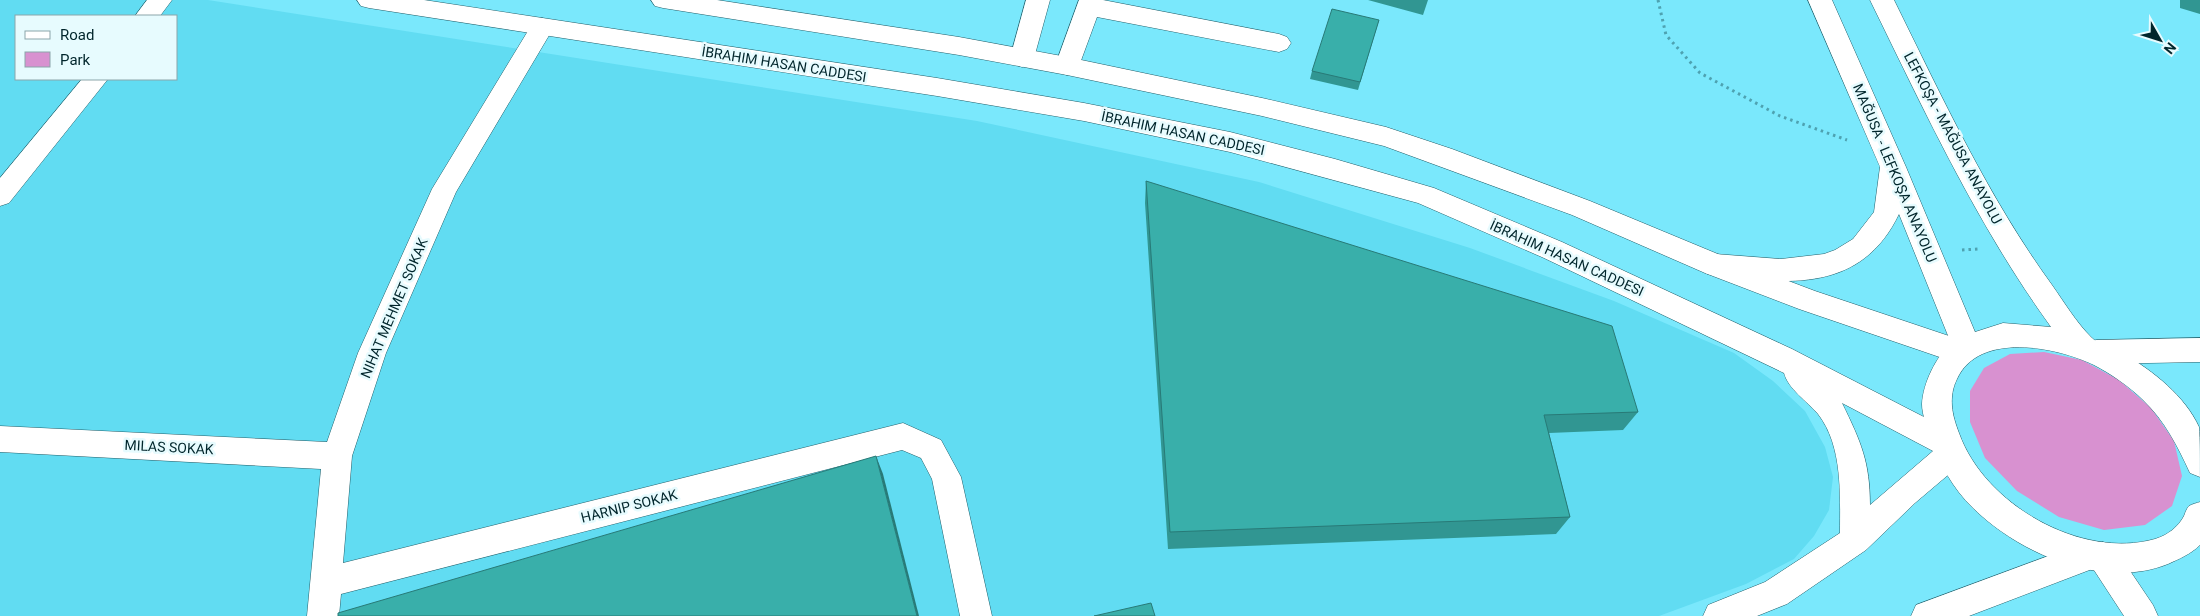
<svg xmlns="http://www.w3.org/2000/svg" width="2200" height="616" font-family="Roboto,sans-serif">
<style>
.built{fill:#61dcf2;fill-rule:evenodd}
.green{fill:#d891d0}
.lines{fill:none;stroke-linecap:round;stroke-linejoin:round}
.minor-casing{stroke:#245f6a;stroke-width:1}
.major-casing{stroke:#245f6a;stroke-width:1}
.highway-casing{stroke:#245f6a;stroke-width:1}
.path{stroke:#4ea2b1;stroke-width:3;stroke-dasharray:2.5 4;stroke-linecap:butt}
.minor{fill:#fff;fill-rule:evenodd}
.major{fill:#fff;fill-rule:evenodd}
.highway{fill:#fff;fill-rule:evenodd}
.wall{fill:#319692}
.shaded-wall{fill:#287a77}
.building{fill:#39afaa;stroke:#287a77}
.labels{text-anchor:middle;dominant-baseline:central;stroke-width:5;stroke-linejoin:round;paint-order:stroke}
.street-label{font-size:14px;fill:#00252b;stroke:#e7fbfe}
</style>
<rect width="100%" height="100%" fill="#7ae8fc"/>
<path class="built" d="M0,0H208L977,121L1259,182L1470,248L1614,301L1734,353L1773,381L1805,411L1825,447L1833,477L1829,510L1814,536L1794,559L1746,584L1659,616H0ZM16,16H176V79H16Z"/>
<polygon class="green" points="2044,352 2082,360 2119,380 2151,408 2174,441 2182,476 2172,506 2145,525 2104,530 2059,517 2017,491 1985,458 1970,422 1970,391 1984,368 2010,354"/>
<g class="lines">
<g class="minor-casing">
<g id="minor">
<polygon points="147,0 172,0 160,16 135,16"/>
<polygon points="1026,0 1050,0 1034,58 1030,64 1022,67 1014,64 1010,58"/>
<polygon points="1079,0 1103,0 1279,34 1287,37 1291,43 1287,49 1279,52 1097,17 1079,66 1076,72 1067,75 1058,72 1055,66"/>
<polygon points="542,18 550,21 554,27 456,192 386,353 352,456 343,563 903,423 941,440 961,477 992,616 960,616 932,479 921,458 902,450 341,594 339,616 307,616 321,469 0,452 0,426 327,442 358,353 432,189 534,21"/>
<polygon points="82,79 108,79 9,203 0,206 0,178"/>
<polygon points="2103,542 2114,547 2153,605 2158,616 2124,616 2092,567 2088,557 2092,547"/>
</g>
</g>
<g class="major-casing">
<g id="major">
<path d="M357,0H424L937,78L1084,103L1230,132L1335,159L1434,188L1562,242L1792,349L1955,433L1959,444H1961L1966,454L1961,464L1915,503L1866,550L1787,604L1757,616H1703L1708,605L1765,582L1840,533C1840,495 1843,446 1818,414C1807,401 1788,389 1784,373L1544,258L1418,203L1230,152L1084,121L937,96L369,8L361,6ZM1842,403L1933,451L1870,505C1870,462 1861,442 1842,403Z"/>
<polygon points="651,0 717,0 959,37 1067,57 1262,98 1386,127 1452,149 1590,201 1725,257 1815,291 1970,343 1974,352 1970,361 1960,364 1799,309 1705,273 1572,215 1384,146 1262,116 1067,75 959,55 663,8 655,6"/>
<polygon points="2200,338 2200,362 2096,364 2086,361 2082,352 2086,343 2096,340"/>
<polygon points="2089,541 2100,546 2104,556 2100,566 1969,616 1911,616 1916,605"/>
</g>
</g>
<g class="highway-casing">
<path id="highway" d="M1808,0H1832L1906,167L1975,332L2003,323L2051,327C1977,225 1925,112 1870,0H1894C1942,97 1988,197 2052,285C2064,302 2076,322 2091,337C2098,345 2115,348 2124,354C2153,371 2185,396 2199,427C2200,437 2200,465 2200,477L2190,473C2177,445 2165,421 2143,400C2129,386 2111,374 2094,365C2057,347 1979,331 1957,379C1948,397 1952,415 1959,433C1984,504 2081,560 2155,539C2168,535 2178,527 2184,516C2185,513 2187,508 2189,506C2192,504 2197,503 2200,502V545C2191,554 2179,559 2168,564C2103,590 2020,554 1973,508C1953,489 1939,463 1930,437C1927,426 1922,415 1922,404C1923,383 1936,357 1951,343L1899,214C1861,293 1789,284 1715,276L1705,273L1702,265L1705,257L1715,254L1781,259L1824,254L1835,250L1853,239L1874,212L1880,167Z"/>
</g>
<g class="path">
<polyline points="1658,0 1666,35 1700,73 1780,116 1847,140"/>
<polyline points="1962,250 1978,249"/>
</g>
<use href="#minor" class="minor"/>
<use href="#major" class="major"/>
<use href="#highway" class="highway"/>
</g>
<g class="wall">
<polygon points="1368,0 1428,0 1423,15"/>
<polygon points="2180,0 2200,0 2200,14 2180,8"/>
<polygon points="1379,20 1358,90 1310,79 1312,71"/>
<polygon points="1146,181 1638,412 1623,430 1549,433 1570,517 1556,534 1168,549 1145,203"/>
</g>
<polygon class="shaded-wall" points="876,456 883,474 919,616 917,616"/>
<g class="building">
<polygon points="1332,9 1379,20 1360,82 1312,71"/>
<polygon points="1146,181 1612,326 1638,412 1544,415 1570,517 1170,532"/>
<polygon points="876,456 917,616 338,616 338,613"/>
<polygon points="1151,603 1155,616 1094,616"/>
</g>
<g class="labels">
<g class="street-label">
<text transform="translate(784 64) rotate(9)">İBRAHIM HASAN CADDESI</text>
<text transform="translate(1183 133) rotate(12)">İBRAHIM HASAN CADDESI</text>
<text transform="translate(1953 138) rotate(62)">LEFKOŞA - MAĞUSA ANAYOLU</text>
<text transform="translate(1895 173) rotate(67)">MAĞUSA - LEFKOŞA ANAYOLU</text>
<text transform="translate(1567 258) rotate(24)">İBRAHIM HASAN CADDESI</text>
<text transform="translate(394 308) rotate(-67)">NIHAT MEHMET SOKAK</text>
<text transform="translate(169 447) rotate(3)">MILAS SOKAK</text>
<text transform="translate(629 506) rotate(-14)">HARNIP SOKAK</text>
</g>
</g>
<rect x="15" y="15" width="162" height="65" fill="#e7fbfe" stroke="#8ba5aa"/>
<rect x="25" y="31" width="25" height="8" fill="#ffffff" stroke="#8ba5aa"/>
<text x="60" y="40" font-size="15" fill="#00252b">Road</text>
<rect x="25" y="52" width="25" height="15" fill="#d891d0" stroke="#8ba5aa"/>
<text x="60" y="65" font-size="15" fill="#00252b">Park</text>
<g transform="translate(2160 40) rotate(129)" stroke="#e7fbfe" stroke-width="4" paint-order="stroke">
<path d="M0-4L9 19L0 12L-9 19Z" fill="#00252b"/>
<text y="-8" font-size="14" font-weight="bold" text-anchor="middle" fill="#00252b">N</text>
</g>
</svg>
